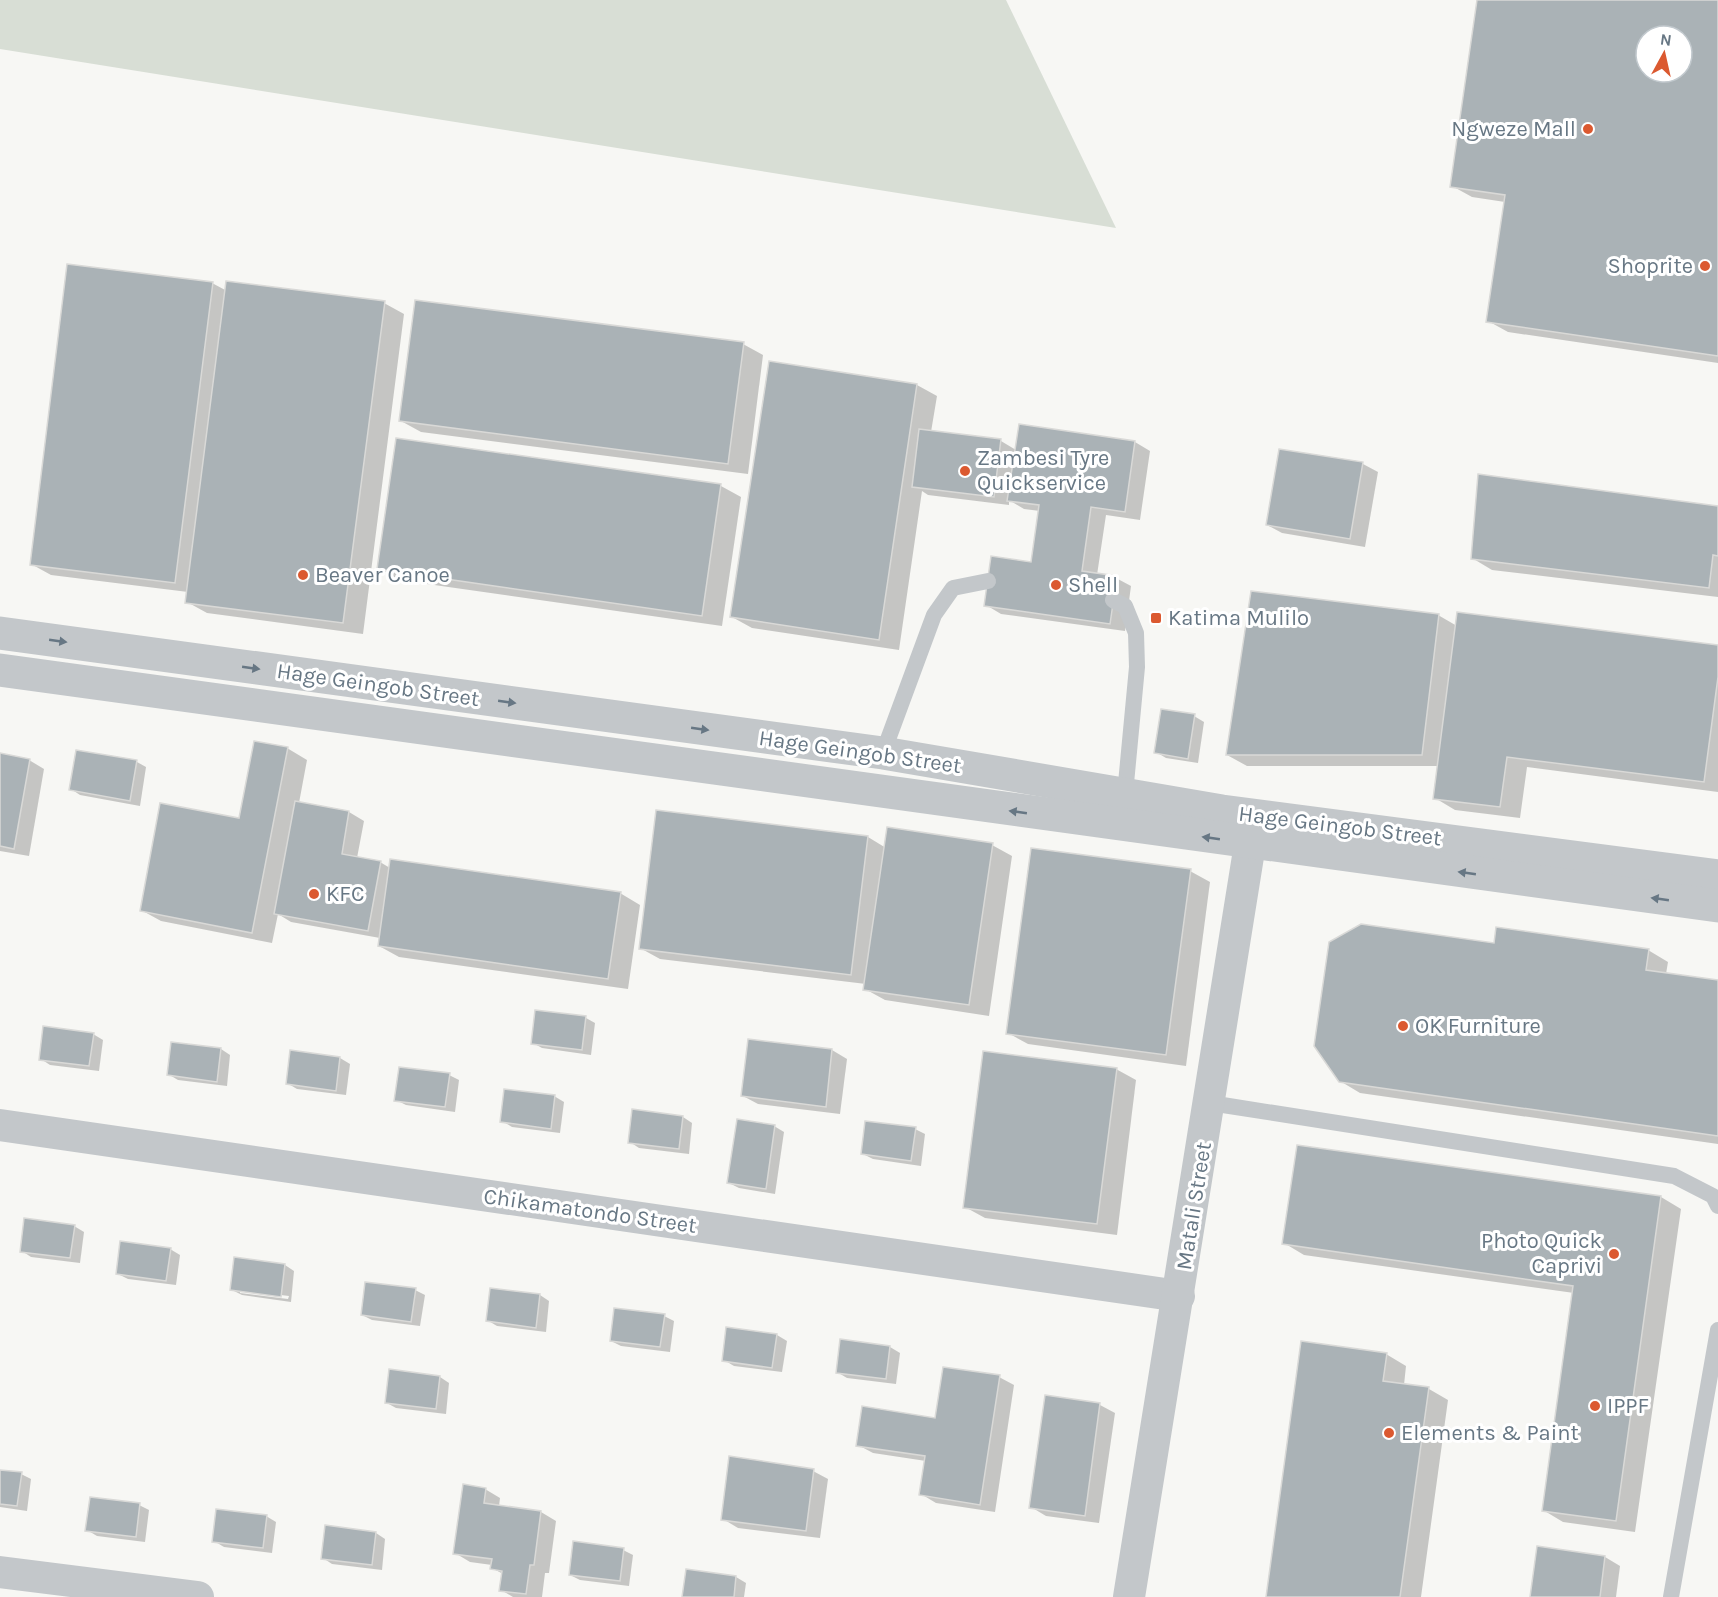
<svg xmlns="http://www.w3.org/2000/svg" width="1718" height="1597" font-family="Karla,sans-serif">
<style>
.green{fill:#d8ded5}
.shadow{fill:#0003;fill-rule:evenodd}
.building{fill:#aab2b6;stroke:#d9d9d7;stroke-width:1.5;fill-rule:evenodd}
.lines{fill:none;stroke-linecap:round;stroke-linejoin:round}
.service{stroke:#c3c7ca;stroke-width:16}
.minor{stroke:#c3c7ca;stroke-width:32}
.tertiary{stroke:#c3c7ca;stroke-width:33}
.oneway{fill:#677784}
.poi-dot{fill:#db5930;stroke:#fff;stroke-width:2}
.labels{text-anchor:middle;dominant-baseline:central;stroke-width:6;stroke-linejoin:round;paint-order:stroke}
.poi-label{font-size:22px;fill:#677784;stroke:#fff;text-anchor:start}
.street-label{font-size:22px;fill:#677784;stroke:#fff}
</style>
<rect width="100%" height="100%" fill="#f7f7f4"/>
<polygon class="green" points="0,0 1006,0 1116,228 0,49"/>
<g class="shadow">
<path d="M1479,0H1718V363L1508,332L1488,321L1505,202L1472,197L1452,186ZM1646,36H1682V72H1646Z"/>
<polygon points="212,283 227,291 384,303 404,314 363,634 207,613 187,602 188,592 51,575 31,564"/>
<polygon points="743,344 763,355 748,474 421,432 401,421"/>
<polygon points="917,385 937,396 931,432 1001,441 1016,450 1135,442 1150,451 1140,520 1106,515 1097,575 1116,578 1131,586 1125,631 1001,614 986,605 1032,564 1040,511 1024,509 1009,500 1009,505 928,495 922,491 899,650 752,628 732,617"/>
<polygon points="1280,451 1363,464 1378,472 1365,547 1282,533 1267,525"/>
<polygon points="721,486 741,497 722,626 399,580 379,568"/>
<polygon points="1718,507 1718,597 1492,570 1472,558"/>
<polygon points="1438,615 1457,626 1718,647 1718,792 1527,767 1520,818 1455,810 1435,798 1439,766 1247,766 1227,755"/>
<polygon points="1194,716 1204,722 1198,763 1166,758 1156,752"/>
<polygon points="287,748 307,760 299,803 349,812 364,821 357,858 380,862 390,868 620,893 640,905 628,989 399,957 379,946 380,938 291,922 278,914 272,943 161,921 141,910 240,820"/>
<polygon points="0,755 29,760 44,769 29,856 0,851"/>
<polygon points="137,762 146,767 140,806 80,795 71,789"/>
<polygon points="868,837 886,848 992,845 1012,856 989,1016 885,1000 865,989 866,984 660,959 640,948"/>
<polygon points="1190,871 1210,882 1186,1066 1028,1044 1008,1033"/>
<polygon points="1495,944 1648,950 1668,962 1666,974 1718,981 1718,1144 1360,1093 1340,1081"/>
<polygon points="586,1018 595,1023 591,1055 542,1048 533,1043"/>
<polygon points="93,1034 103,1040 99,1071 50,1065 41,1059"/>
<polygon points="221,1049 230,1055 227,1086 178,1080 168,1074"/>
<polygon points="832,1050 847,1059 840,1114 758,1104 743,1096"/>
<polygon points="291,1052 340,1058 350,1064 346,1095 297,1089 287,1083"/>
<polygon points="1116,1069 1136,1080 1117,1235 985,1218 965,1207"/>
<polygon points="449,1075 459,1080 455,1112 406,1105 396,1100"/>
<polygon points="554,1096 564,1102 560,1133 512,1127 502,1121"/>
<polygon points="683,1117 692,1123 689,1154 639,1148 630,1142"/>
<polygon points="774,1126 784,1132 775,1194 739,1188 729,1183"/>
<polygon points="915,1129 925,1134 921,1166 873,1159 863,1154"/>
<polygon points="1661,1197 1681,1209 1635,1532 1563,1522 1543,1510 1574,1293 1304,1255 1284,1243"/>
<polygon points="74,1226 84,1232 80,1263 31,1257 22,1251"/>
<polygon points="170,1249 180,1255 176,1285 128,1279 118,1274"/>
<path d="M285,1265L294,1271L291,1302L242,1295L232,1290ZM240,1290L289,1296L288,1299L240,1293Z"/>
<polygon points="415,1290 425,1295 420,1326 372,1320 362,1315"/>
<polygon points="540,1295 549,1301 546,1332 497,1326 487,1320"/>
<polygon points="664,1316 674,1321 670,1352 621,1346 611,1341"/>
<polygon points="777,1335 787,1341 782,1372 734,1366 724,1360"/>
<polygon points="890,1347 900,1353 896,1384 847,1378 837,1372"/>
<polygon points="1386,1354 1406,1366 1404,1385 1429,1389 1448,1400 1421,1597 1267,1597"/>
<polygon points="440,1377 449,1383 446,1414 396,1408 387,1403"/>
<polygon points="999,1377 1014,1385 995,1512 936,1503 921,1494 926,1461 873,1453 858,1445 936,1420"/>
<polygon points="1046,1397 1100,1405 1115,1413 1099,1523 1046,1516 1031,1507"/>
<polygon points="0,1471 21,1474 31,1479 27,1511 0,1507"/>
<polygon points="813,1471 828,1479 820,1538 738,1528 723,1519"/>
<polygon points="485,1489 500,1498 499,1506 541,1512 556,1521 549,1573 545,1573 542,1597 513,1597 501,1590 503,1574 492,1568 492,1565 470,1562 455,1553"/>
<polygon points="139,1505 149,1510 145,1542 97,1536 87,1530"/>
<polygon points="266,1516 276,1522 272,1553 224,1547 214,1541"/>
<polygon points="376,1533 385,1539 382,1570 332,1564 323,1558"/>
<polygon points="1539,1548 1605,1557 1620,1566 1616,1597 1532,1597"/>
<polygon points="623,1550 633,1555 629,1586 580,1580 570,1575"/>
<polygon points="736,1577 746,1583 744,1597 684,1597"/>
</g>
<g class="building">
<path d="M1477,0H1718V356L1486,322L1505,195L1450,187ZM1646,36H1682V72H1646Z"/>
<polygon points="67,264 213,282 175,583 30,565"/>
<polygon points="226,281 385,301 343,623 185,603"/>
<polygon points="415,300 744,342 728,464 399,421"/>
<polygon points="769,361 917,384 879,640 730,617"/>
<polygon points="1019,424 1135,441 1125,512 1091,507 1082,571 1117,576 1110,624 984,606 991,556 1031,562 1039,505 1007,501"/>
<polygon points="919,429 1001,439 994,497 912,487"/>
<polygon points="396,438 721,484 702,616 377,569"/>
<polygon points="1279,449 1363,462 1350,539 1266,525"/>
<polygon points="1478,474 1718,506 1718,556 1713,555 1709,588 1471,559"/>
<polygon points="1251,591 1439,614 1422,755 1226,755"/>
<polygon points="1457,612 1718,645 1718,677 1704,782 1507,757 1500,807 1433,799"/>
<polygon points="1161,709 1195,714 1188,759 1154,753"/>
<polygon points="254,741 288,747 252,933 140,911 160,803 239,818"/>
<polygon points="76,750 137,760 130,801 69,790"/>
<polygon points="0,753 30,759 14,849 0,846"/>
<polygon points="295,801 349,811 342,854 381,861 368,931 274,914"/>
<polygon points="656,810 868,836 851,975 639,949"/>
<polygon points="887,827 993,843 969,1005 863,990"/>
<polygon points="1031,848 1191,869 1166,1055 1006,1034"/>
<polygon points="390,859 621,892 608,979 378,946"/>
<polygon points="1361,924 1494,943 1496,927 1649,949 1646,970 1718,980 1718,1136 1339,1082 1314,1046 1329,942"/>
<polygon points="535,1010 586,1016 582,1050 531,1044"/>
<polygon points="43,1026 94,1033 89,1066 39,1060"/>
<polygon points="748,1039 832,1049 826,1107 741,1096"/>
<polygon points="171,1042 221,1048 217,1082 167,1075"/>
<polygon points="290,1050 340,1057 336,1091 286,1084"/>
<polygon points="983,1051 1117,1068 1097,1224 963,1208"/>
<polygon points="399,1067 450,1073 445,1107 394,1101"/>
<polygon points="504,1089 555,1095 551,1129 500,1122"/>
<polygon points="632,1109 683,1116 679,1149 628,1143"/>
<polygon points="737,1119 775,1125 766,1189 727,1183"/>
<polygon points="865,1121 916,1127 911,1161 861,1154"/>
<polygon points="1297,1145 1661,1196 1616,1521 1542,1511 1573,1286 1282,1244"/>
<polygon points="24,1218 75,1225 70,1258 20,1252"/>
<polygon points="120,1241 171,1248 166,1281 116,1274"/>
<polygon points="234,1257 285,1264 281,1297 230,1290"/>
<polygon points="365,1282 416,1288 411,1322 361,1315"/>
<polygon points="490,1288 540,1294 536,1328 486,1321"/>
<polygon points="614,1308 665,1314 660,1347 610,1341"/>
<polygon points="726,1327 777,1334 772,1368 722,1361"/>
<polygon points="840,1339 890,1346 886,1379 836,1373"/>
<polygon points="1301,1341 1387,1353 1383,1381 1429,1387 1400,1597 1266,1597"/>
<polygon points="943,1367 1000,1375 980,1505 919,1495 925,1456 856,1446 862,1406 935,1418"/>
<polygon points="389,1369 440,1376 436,1409 385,1403"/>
<polygon points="1045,1395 1100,1403 1085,1516 1029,1508"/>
<polygon points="729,1456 814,1469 806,1531 721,1520"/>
<polygon points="0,1470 22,1472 17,1506 0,1504"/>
<polygon points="463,1484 486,1488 484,1503 541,1511 534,1565 530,1565 526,1594 499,1591 502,1571 490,1569 492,1559 453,1554"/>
<polygon points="90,1497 140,1503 136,1537 85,1531"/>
<polygon points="216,1509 267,1515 263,1548 212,1542"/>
<polygon points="325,1525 376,1532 372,1565 321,1559"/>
<polygon points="573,1541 624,1548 620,1581 569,1575"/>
<polygon points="1537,1546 1605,1556 1600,1597 1530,1597"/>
<polygon points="686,1569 736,1576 734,1597 682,1597"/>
</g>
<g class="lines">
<g class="service">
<polyline points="1113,600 1125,606 1136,633 1137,667 1125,794"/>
<polyline points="883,753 934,615 953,588 988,581"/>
<polyline points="1210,1103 1674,1176 1713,1196 1718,1206"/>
<polyline points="1671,1597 1718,1330"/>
</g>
<g class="minor">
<polyline points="0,1125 1179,1296"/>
<polyline points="0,1572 198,1597"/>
<polyline points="1129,1597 1250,844 1249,815"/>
</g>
<g class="tertiary">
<polyline points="0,633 883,753 1222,811 1718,876"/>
<polyline points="0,670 1718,906"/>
</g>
</g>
<defs><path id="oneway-solid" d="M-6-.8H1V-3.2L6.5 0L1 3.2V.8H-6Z" transform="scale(1.5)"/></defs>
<g class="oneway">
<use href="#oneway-solid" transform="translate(58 641) rotate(8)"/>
<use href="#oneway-solid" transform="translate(251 668) rotate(8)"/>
<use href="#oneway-solid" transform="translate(507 702) rotate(8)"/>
<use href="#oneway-solid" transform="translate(700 729) rotate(8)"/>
<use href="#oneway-solid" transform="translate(1018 812) rotate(-172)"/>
<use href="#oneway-solid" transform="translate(1211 838) rotate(-172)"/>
<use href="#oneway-solid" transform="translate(1467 873) rotate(-172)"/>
<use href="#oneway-solid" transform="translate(1660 899) rotate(-172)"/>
</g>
<g class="poi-dot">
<circle cx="1588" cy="129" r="6"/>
<circle cx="1705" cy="266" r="6"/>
<circle cx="965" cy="471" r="6"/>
<circle cx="303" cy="575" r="6"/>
<circle cx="1056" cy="585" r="6"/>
<rect x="1150" y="612" width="12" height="12" rx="3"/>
<circle cx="314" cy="894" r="6"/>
<circle cx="1403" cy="1026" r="6"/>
<circle cx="1614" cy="1254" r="6"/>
<circle cx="1595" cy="1406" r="6"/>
<circle cx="1389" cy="1433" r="6"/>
</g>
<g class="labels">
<g class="poi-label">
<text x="1576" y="129" text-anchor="end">Ngweze Mall</text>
<text x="1693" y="266" text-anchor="end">Shoprite</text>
<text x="977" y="458">Zambesi Tyre<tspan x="977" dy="25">Quickservice</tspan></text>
<text x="315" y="575">Beaver Canoe</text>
<text x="1068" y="585">Shell</text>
<text x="1168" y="618">Katima Mulilo</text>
<text x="326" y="894">KFC</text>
<text x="1415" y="1026">OK Furniture</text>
<text x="1602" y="1241" text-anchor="end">Photo Quick<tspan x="1602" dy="25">Caprivi</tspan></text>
<text x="1607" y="1406">IPPF</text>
<text x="1401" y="1433">Elements &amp; Paint</text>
</g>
<g class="street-label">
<text transform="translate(378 685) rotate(8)">Hage Geingob Street</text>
<text transform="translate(860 752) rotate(8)">Hage Geingob Street</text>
<text transform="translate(1340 826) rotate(7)">Hage Geingob Street</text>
<text transform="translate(1194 1206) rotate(-81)">Matali Street</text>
<text transform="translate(590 1211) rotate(8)">Chikamatondo Street</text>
</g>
</g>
<g transform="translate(1664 54) rotate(8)"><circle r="28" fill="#ffffff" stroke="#c2c9ce" stroke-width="1.5"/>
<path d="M0-4.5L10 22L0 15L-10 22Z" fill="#db5930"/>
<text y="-9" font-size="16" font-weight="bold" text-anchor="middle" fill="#677784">N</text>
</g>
</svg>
